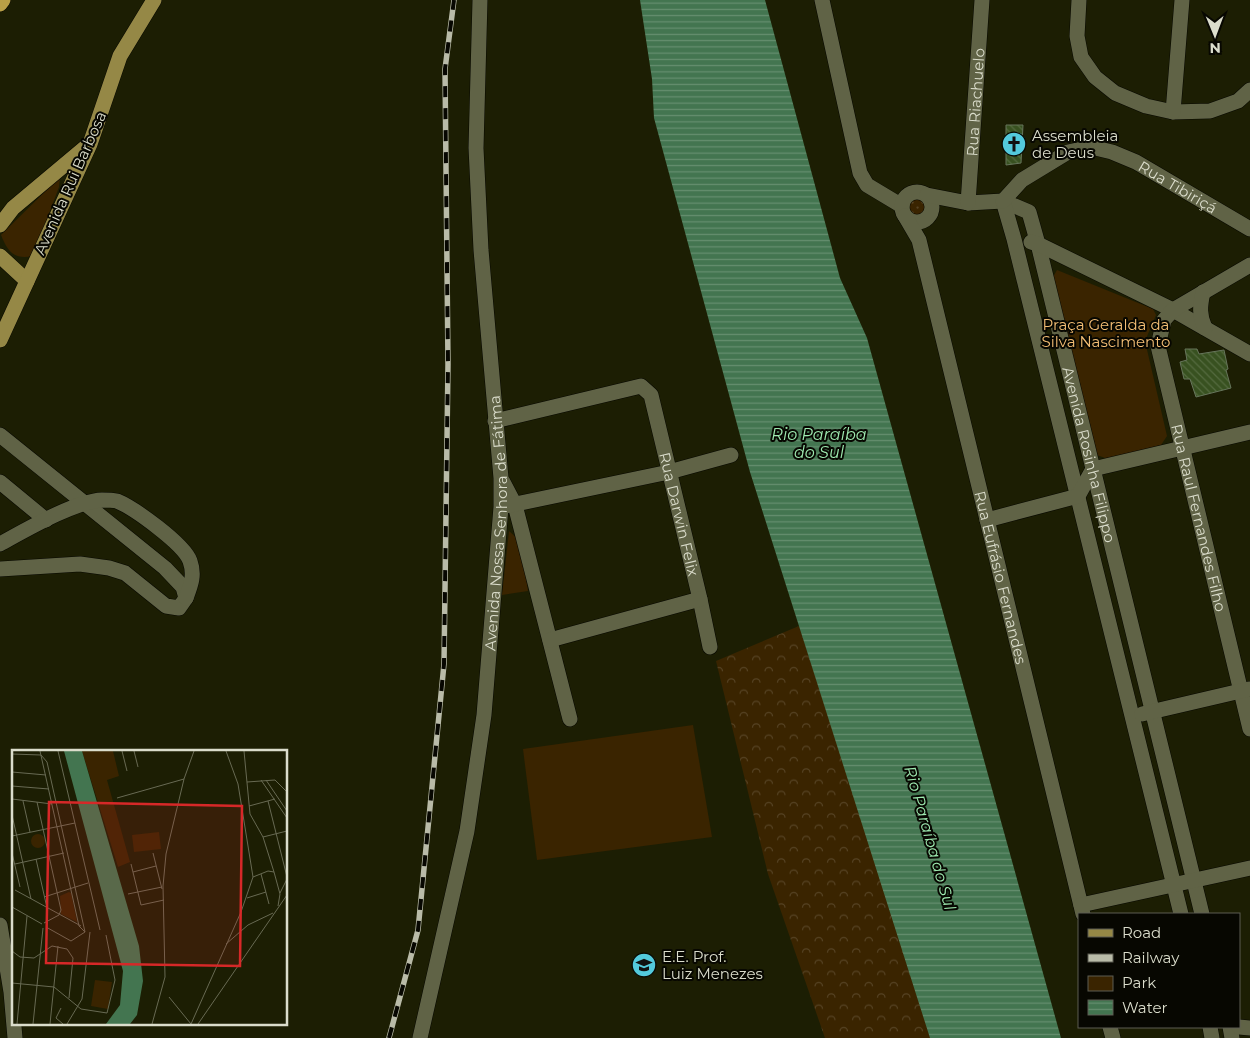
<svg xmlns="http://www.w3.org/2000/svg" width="1250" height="1038" font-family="Montserrat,sans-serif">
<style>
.grass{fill:url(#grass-dots)}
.forest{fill:url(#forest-crowns)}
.park{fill:#3a2400}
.water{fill:url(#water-rules)}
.building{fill:url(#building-back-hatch);stroke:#66755b}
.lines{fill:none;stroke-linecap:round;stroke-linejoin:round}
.minor-casing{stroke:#070800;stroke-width:16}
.major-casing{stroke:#070800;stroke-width:16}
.highway-casing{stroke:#070800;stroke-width:16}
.minor{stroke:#606346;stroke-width:15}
.major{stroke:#958846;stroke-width:15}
.highway{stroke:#b9a046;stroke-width:15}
.rail-casing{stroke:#b9bba8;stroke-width:5.5}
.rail{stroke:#070701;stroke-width:4;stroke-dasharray:11;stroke-linecap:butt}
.labels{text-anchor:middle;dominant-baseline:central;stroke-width:4;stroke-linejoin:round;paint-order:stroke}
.street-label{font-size:15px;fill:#dbddcc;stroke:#070701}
.poi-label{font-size:15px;fill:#dbddcc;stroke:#070701;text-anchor:start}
.park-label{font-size:15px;fill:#f5bf75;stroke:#070701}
.water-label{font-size:16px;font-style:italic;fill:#9eeab0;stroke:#070701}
.inset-road{fill:none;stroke:#686a53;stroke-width:1}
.view{fill:#d62828;fill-opacity:0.15;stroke:#d62828;stroke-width:2.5}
.inset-edge{fill:none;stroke:#dbddcc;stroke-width:2.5}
</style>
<defs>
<pattern id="grass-dots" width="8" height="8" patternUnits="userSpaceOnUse" patternTransform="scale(1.25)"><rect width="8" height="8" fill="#3a2400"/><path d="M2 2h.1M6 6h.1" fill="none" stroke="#564324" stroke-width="1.8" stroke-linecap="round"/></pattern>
<pattern id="forest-crowns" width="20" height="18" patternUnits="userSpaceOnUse" patternTransform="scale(1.25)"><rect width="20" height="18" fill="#3a2400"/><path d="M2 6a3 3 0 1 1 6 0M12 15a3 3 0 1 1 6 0" fill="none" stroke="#564324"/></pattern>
<pattern id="water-rules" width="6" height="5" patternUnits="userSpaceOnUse" patternTransform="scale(1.25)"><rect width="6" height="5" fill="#437550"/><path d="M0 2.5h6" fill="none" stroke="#668f70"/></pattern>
<pattern id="building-back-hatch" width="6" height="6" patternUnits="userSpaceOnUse" patternTransform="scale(1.25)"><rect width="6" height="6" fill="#385120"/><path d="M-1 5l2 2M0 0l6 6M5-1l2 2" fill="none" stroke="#546a3f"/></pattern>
</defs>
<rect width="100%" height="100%" fill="#1c1e03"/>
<circle class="grass" cx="916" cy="207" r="9"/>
<polygon class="forest" points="799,626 933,1038 825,1038 768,874 716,661"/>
<g class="park">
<path d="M60,177L59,187L33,256C14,260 8,252 1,235Z"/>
<polygon points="1057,270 1153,309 1156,315 1145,341 1167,436 1161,445 1108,459 1094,454 1052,279"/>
<polygon points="509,531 520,541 528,591 502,595"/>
<polygon points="693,725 712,837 537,860 523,749"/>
</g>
<polygon class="water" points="640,0 765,0 840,278 867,338 1061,1038 930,1038 750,472 654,118 652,79"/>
<g class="building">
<polygon points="1006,125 1023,125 1021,163 1006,165"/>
<polygon points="1185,349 1197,349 1199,354 1224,350 1228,369 1226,370 1231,388 1196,397 1190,379 1184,379 1180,362 1187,360"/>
</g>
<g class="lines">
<g class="minor-casing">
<g id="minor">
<polyline points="822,0 860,173 867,185 902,206"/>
<polyline points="1079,0 1077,36 1081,57 1095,77 1115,93 1146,106 1173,112 1210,111 1238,101 1250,90"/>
<polyline points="1173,112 1182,0"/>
<circle cx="917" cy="207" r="15"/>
<path id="s1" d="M927,195L968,203L1003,201L1029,212L1038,244L1202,914"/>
<polyline points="1003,201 1014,239 1181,914"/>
<path id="s2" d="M1003,201L1022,180L1068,152L1091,147L1112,152L1136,162L1250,229"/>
<path id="s3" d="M968,203L982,0"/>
<path id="s4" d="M905,216L919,240L1083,914"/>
<polyline points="1031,242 1038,244 1173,310 1250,354"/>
<path id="s5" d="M1250,265L1173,310L1164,320L1158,346L1250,729"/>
<path d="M1203,292C1200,306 1199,315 1205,328"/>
<path id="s6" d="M495,421L641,386L651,395L700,599L710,647"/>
<polyline points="0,435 165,568 183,587 186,598 179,608 166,606 125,573 109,568 80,564 0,569"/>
<polyline points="0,482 46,520"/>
<polyline points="503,482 515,505 570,719"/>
<polyline points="506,506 669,472 731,455"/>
<polyline points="987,520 1078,496 1093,469 1250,432"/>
<path d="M0,544C24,531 75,501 102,500C106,500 112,500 117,501C134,508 184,544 190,561C195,575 191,585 186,598"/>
<polyline points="550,640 700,599"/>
<polyline points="1142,714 1249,689"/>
<polyline points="1081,905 1250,868"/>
<polyline points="0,925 11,992 15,1038"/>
<polyline points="1110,1027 1113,1038"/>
<polyline points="1210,1027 1212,1038"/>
<polyline points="1230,1027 1232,1038"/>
<polyline points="1239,1027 1250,1028"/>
<path id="s7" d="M420,1038L467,831L484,715L501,507V478L481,250L476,148L480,0"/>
</g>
</g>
<g class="major-casing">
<g id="major">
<polyline points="0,225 13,208 87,146"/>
<polyline points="0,256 27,281"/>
<polyline points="0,340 90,144 120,56 154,0"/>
</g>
</g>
<g class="highway-casing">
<polyline id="highway" points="0,4 3,0"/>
</g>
<use href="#minor" class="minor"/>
<use href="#major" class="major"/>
<use href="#highway" class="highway"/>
<g class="rail-casing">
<polyline id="rail" points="389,1038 418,930 444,664 448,364 445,69 454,0"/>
</g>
<use href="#rail" class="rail"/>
</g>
<defs>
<g id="church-disc" transform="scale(1.25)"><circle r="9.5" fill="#53cadc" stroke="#070701"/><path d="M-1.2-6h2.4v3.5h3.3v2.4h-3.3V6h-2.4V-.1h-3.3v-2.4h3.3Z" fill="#111"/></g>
<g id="school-disc" transform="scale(1.25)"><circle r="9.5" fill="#53cadc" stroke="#070701"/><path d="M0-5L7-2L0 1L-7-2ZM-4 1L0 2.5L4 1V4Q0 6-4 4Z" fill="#111"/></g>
</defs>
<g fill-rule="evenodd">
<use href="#church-disc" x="1014" y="144"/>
<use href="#school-disc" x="644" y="965"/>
</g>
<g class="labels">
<g class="street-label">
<text stroke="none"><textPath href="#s3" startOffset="101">Rua Riachuelo</textPath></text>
<text transform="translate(70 183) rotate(-66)">Avenida Rui Barbosa</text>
<text stroke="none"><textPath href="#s2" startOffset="202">Rua Tibiriçá</textPath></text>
<text stroke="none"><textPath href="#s1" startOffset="355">Avenida Rosinha Filippo</textPath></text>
<text stroke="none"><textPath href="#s6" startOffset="286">Rua Darwin Felix</textPath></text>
<text stroke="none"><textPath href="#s5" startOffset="306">Rua Raul Fernandes Filho</textPath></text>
<text stroke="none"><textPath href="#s7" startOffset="522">Avenida Nossa Senhora de Fátima</textPath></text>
<text stroke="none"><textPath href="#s4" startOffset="375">Rua Eufrásio Fernandes</textPath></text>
</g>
<g class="poi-label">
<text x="1032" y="135">Assembleia<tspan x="1032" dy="17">de Deus</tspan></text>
<text x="662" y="956">E.E. Prof.<tspan x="662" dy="17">Luiz Menezes</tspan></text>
</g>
<g class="park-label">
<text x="1106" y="324">Praça Geralda da<tspan x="1106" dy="17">Silva Nascimento</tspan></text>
</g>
<g class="water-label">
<text x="819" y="434">Rio Paraíba<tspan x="819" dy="18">do Sul</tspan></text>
<text transform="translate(930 838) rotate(74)">Rio Paraíba do Sul</text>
</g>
</g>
<g transform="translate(12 750)">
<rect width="275" height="275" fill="#1c1e03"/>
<path d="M70,1H101L107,26L95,30L118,112L106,117Z" fill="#3a2400"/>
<path d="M147,82L149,99L122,102L120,85ZM19 91a7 7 0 1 1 14 0a7 7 0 1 1-14 0ZM57,142L59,143L65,172L49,164L48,146ZM83,230L100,232L96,259L79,256Z" fill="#3a2400"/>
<path d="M52,1H70L127,196L131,231L125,265L118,274H94L108,255L111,221Z" fill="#437550"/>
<path class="inset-road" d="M28,1L67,176L73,182M46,1L88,180M110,1L115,21M122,1L126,17M214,1L226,34L241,127M232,1L238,64L251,87L262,122L268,144L266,156M0,4L29,5M29,5L35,12L73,182M0,22L34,25M249,30L275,68M254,30L275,61M235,32L263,30L275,42M0,36L37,39M105,48L172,29M0,49L40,54M11,51L18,82M256,51L275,127M25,52L49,160L47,165M237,56L263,49M0,65L19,149M0,86L63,73M251,87L275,81M0,103L8,137M141,103L150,139M24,109L35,158M3,114L52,103M119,114L129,155L152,150M121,122L144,116M249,124L257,154M3,140L69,176M268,143L275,129M116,144L150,137M32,147L76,133M235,148L254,142M0,157L30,174M32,173L47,165M34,177L59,191L73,182M214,194L236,175L261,163M0,201L8,207L22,208L40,196L55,199L61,208L57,248M0,233L42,237L69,259L95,263L103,230L94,185M157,247L179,274M49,258L44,268L51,274M5,274L15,166M21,274L31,178M38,274L46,196M55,274L70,249L78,182M140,274L153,227L151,136L154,104L172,29L182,1M179,274L229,162L241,127L256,121L262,122M186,274L275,145"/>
<path class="view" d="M37,52L230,56L228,216L34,213Z"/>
<rect width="275" height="275" class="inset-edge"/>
</g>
<rect x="1078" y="913" width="162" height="115" fill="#070701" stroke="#5c5d52"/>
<rect x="1088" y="929" width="25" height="8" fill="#958846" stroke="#5c5d52"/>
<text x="1122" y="938" font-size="15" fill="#dbddcc">Road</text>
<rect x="1088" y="954" width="25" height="8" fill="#b9bba8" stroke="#5c5d52"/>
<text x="1122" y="963" font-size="15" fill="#dbddcc">Railway</text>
<rect x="1088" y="976" width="25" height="15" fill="#3a2400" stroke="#5c5d52"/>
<text x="1122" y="988" font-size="15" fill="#dbddcc">Park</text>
<rect x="1088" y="1000" width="25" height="15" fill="url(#water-rules)" stroke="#5c5d52"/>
<text x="1122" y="1013" font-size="15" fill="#dbddcc">Water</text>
<g transform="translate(1215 35) rotate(179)" stroke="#070701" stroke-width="4" paint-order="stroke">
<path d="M0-4L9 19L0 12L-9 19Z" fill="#dbddcc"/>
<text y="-8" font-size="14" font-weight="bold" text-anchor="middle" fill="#dbddcc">N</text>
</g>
</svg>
